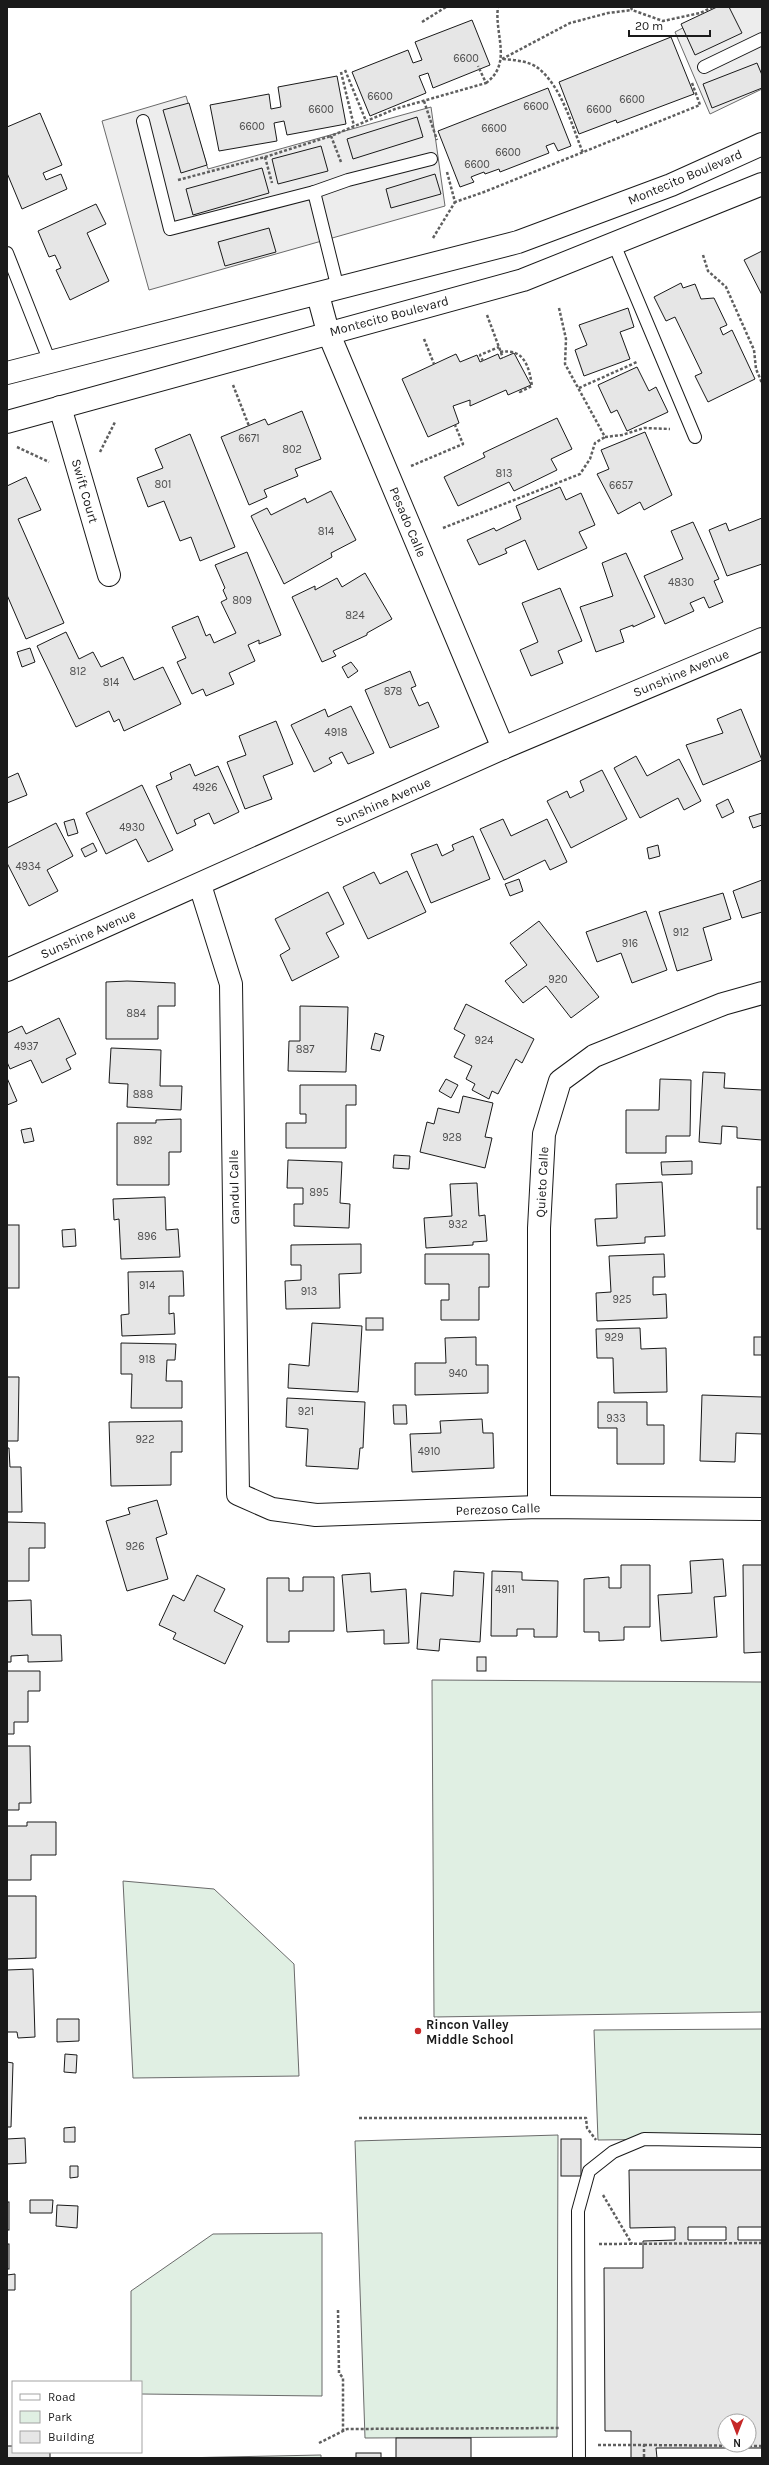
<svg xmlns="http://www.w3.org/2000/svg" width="769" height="2465" font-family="Karla,sans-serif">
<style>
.green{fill:#e0efe3;stroke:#6a6a6a}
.parking{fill:#ededed;stroke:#6a6a6a}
.building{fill:#e6e6e6;stroke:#1a1a1a;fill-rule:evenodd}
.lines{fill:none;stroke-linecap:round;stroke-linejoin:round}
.service-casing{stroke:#1a1a1a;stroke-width:14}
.minor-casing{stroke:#1a1a1a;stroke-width:24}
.secondary-casing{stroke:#1a1a1a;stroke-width:24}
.path{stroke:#5f5f5f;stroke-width:2.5;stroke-dasharray:3 2;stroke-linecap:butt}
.service{stroke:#fff;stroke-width:12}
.minor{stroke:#fff;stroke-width:22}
.secondary{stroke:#fff;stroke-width:22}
.poi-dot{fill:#c62828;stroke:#fff;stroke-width:1.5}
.labels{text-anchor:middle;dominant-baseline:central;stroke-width:3;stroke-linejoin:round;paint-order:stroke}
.number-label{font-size:11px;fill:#4d4d4d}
.street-label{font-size:13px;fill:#1a1a1a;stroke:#fff}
.poi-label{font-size:13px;font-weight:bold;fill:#1a1a1a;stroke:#fff;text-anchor:start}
</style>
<rect width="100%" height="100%" fill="#fff"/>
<g class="green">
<polygon points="432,1680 762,1682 762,2012 434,2017"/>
<polygon points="123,1881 214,1889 294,1964 299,2076 133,2078"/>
<polygon points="762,2029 762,2138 598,2140 594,2030"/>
<polygon points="558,2135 557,2437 365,2438 355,2141"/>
<polygon points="322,2233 322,2396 141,2394 141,2382 131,2382 131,2291 213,2234"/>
<polygon points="321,2455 321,2458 178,2458"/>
</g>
<g class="parking">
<polygon points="723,7 762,7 762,89 710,114 675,32"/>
<polygon points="186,96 208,169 431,107 445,206 149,290 102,121"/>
</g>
<g class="building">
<polygon points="717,7 729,7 742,33 695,55 681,24"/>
<polygon points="472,20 490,65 433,88 428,73 419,76 426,93 370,116 352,72 408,50 413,63 422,60 415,42"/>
<polygon points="671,37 694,94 617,123 616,120 579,134 559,82"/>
<polygon points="757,63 762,75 762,88 712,108 703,84"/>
<polygon points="337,76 346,124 287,135 284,121 274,123 277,141 219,151 210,105 269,94 271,109 281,107 278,87"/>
<polygon points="548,88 571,146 558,151 554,143 546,146 549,153 500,172 499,169 485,174 484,172 476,175 471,177 474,182 460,187 438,131"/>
<polygon points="189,103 207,165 181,173 163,110"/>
<polygon points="40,113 62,165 43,173 46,180 61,174 67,189 22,209 7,173 7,127"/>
<polygon points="417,117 423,137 353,159 347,139"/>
<polygon points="321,146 328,171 278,184 272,159"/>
<polygon points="262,168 269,193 193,215 186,189"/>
<polygon points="435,174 441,194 391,208 386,189"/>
<polygon points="96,204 106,224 87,233 109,281 70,300 56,270 61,268 55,255 49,257 38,231"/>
<polygon points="269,228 276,252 225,266 218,242"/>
<polygon points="762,251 762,295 744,260"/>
<polygon points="681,283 683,288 695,284 701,299 714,298 727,325 720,328 723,335 732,330 755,379 708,402 695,376 702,373 675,317 666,321 654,297"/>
<polygon points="628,308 634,327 620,332 630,359 584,376 575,350 587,345 579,325"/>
<polygon points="514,353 531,385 508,395 506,390 470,406 470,400 453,406 459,423 428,437 402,379 456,354 460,362 477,355 480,362 498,354 500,359"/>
<polygon points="637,367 649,391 656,387 668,412 627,431 617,410 611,413 598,385"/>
<polygon points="302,411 321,459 295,469 298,476 264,490 267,497 249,505 221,437 265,419 268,425"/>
<polygon points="557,418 572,449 551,459 557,470 514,491 509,482 458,506 444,477 485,457 483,453"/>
<polygon points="645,432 672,495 644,510 640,502 618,514 597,474 609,469 601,450"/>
<polygon points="190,434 235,547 200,561 191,537 180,541 164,501 148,507 137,478 163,468 155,449"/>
<polygon points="26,477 41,510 18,519 64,623 26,639 7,595 7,486"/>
<polygon points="560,487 566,500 581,493 595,525 579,532 587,548 538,570 525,540 505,549 507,553 479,565 467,540 494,528 496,531 521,519 516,506"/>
<polygon points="331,491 356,540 331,553 332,557 284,584 251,516 267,508 271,515 305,498 307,503"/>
<polygon points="762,518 762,564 727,576 709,530 726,523 729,531"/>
<polygon points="693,522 719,579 714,581 723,602 709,608 704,597 690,603 694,611 665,624 644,576 683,559 671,531"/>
<polygon points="247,552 281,635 259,644 259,640 248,645 255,661 229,673 234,684 206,696 203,689 192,694 177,662 186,658 172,627 198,616 206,636 210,634 214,643 236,633 221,602 227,599 223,590 225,588 215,565"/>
<polygon points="626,553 655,617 633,627 633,625 620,630 624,642 596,652 580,607 613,596 602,563"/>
<polygon points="365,573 392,619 367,633 367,635 333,651 336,656 322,662 292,597 315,586 315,590 337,578 342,587"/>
<polygon points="560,588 582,641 558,651 563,663 531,676 520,650 538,642 522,603"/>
<polygon points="66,632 79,659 93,652 101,667 123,657 134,680 163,667 181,704 124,731 119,719 114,722 109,711 76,727 37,646"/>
<polygon points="30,648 35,662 22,667 17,652"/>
<polygon points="351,662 358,671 348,678 342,667"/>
<polygon points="410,671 416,686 411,688 419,706 428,702 439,727 390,748 365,690"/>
<polygon points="351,706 374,753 348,764 342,752 329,758 332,763 314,772 291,725 325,709 328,717"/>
<polygon points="741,709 762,760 703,785 686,745 723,733 717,719"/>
<polygon points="276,721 293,764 263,776 272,799 245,809 227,762 246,755 239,736"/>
<polygon points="636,756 647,776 679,759 701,801 684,810 678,798 640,818 614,768"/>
<polygon points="190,764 195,776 218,766 239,812 214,824 209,813 194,820 196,825 177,834 156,786 172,779 170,773"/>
<polygon points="602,770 627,819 571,848 547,801 567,791 570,798 584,791 580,781"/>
<polygon points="18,773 27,795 7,803 7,778"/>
<polygon points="142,785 173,850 148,862 136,839 106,854 86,813"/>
<polygon points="728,799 734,812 722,818 716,805"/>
<polygon points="762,813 762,825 753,828 749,817"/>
<polygon points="74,819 78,833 68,836 64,822"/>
<polygon points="503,819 511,836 547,819 567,862 550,870 545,860 504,880 480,829"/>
<polygon points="56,823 73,856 47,870 58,891 29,906 7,863 7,848"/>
<polygon points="473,836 490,879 431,903 411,854 437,844 442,856 454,850 452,845"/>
<polygon points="93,843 97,851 85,857 81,849"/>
<polygon points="658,845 660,856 649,859 647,848"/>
<polygon points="407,871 426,912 368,939 343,887 374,872 380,884"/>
<polygon points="519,879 523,891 510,896 505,884"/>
<polygon points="762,880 762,912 742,918 733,891"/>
<polygon points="328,892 344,924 326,933 339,957 292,981 280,955 290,949 275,919"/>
<polygon points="723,893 731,919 703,928 712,960 677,971 659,912"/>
<polygon points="646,911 667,970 632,983 621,953 597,962 586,932"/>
<polygon points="539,921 599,997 571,1018 546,986 523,1003 505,981 527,965 510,943"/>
<polygon points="127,981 175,983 175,1006 158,1006 158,1039 106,1039 106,982"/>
<polygon points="466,1004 534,1039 522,1063 516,1059 498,1094 492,1091 489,1099 472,1090 475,1084 466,1079 472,1066 454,1057 465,1035 454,1029"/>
<polygon points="300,1006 348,1007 346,1072 288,1071 289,1041 300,1041"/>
<polygon points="59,1018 76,1054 66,1059 71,1069 42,1083 31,1060 10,1069 7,1062 7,1033 22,1026 26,1034"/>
<polygon points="375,1033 384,1036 380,1051 371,1049"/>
<polygon points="111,1048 161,1050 160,1086 182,1086 181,1110 127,1107 128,1084 109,1083"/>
<polygon points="703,1072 725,1073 724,1088 762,1090 762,1140 737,1138 737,1127 722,1126 721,1144 699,1142"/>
<polygon points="7,1078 17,1101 7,1105"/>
<polygon points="446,1079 458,1085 451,1098 439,1091"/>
<polygon points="660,1079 691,1080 690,1136 666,1136 666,1153 626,1153 626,1110 659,1110"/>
<polygon points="300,1085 356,1085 356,1105 346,1105 346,1148 286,1148 286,1123 306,1123 306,1114 300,1114"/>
<polygon points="463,1096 493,1103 485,1137 492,1138 485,1168 420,1152 427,1122 434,1124 438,1108 459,1113"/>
<polygon points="181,1119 181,1152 169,1152 169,1185 117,1185 117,1123 156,1123 156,1120"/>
<polygon points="31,1128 34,1141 24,1143 21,1130"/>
<polygon points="394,1155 410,1156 409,1169 393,1168"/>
<polygon points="288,1160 342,1162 340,1203 350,1204 349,1228 294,1226 294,1204 303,1204 303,1188 287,1188"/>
<polygon points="692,1161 692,1174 662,1175 661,1162"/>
<polygon points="662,1182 665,1236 645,1237 645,1243 597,1246 595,1219 617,1218 616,1184"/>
<polygon points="477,1183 479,1216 485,1215 487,1241 473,1242 473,1245 426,1248 424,1218 452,1216 450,1184"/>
<rect x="757" y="1187" width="5" height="42"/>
<polygon points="165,1197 166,1230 178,1229 180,1257 121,1259 119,1219 114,1220 113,1199"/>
<rect x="7" y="1225" width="12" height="63"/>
<polygon points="75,1229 76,1246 63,1247 62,1230"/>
<polygon points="361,1244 361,1273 339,1274 340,1308 286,1309 285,1281 301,1280 301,1265 291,1265 291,1245"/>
<polygon points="425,1254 489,1254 489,1287 479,1287 479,1320 441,1320 441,1300 449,1300 449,1284 425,1284"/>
<polygon points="664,1254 665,1277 653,1277 653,1295 666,1294 667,1318 597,1321 596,1293 611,1292 609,1256"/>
<polygon points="183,1271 184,1296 169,1296 169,1314 174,1313 175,1334 122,1336 121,1315 129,1314 128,1272"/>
<rect x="366" y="1318" width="17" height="12"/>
<polygon points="312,1323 362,1326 358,1392 288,1388 289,1364 309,1366"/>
<polygon points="640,1328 641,1349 666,1348 667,1392 614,1393 613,1358 597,1358 596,1329"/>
<polygon points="476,1337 476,1365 488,1365 488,1393 415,1395 415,1363 446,1363 445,1338"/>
<rect x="754" y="1337" width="8" height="18"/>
<polygon points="121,1343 176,1344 175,1360 167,1360 166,1381 182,1381 182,1408 131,1408 132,1374 121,1374"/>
<polygon points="7,1377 19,1377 18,1441 7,1441"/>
<polygon points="702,1395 762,1397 762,1434 736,1433 735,1462 700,1461"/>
<polygon points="287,1398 365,1402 363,1448 360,1448 358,1469 306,1466 308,1429 286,1427"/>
<polygon points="598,1402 647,1402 647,1425 664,1425 664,1464 617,1464 617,1428 598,1428"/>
<polygon points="393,1405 406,1405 407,1424 394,1424"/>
<polygon points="482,1419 483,1433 493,1433 494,1468 412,1472 410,1434 441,1433 440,1421"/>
<polygon points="182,1421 182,1452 171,1452 171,1485 111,1486 109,1422"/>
<polygon points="7,1448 9,1448 10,1467 21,1467 22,1512 7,1512"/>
<polygon points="157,1500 167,1534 156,1538 168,1579 127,1591 106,1521 130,1514 128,1508"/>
<polygon points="7,1522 45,1523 45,1548 29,1548 29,1581 7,1581"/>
<polygon points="723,1559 726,1596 714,1597 717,1637 661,1641 658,1595 692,1593 690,1561"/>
<polygon points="621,1565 650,1565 650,1627 624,1627 624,1640 599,1641 599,1632 584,1632 584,1579 609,1577 609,1588 621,1588"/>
<polygon points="743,1565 762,1565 762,1652 744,1653"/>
<polygon points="454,1571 484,1573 480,1642 440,1639 439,1651 417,1649 421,1593 453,1596"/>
<polygon points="492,1571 522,1572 522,1580 558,1581 557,1637 534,1637 534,1629 517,1629 517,1636 491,1636"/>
<polygon points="370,1573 371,1592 406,1589 409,1643 384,1644 384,1630 347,1632 342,1575"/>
<polygon points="197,1575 225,1589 214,1611 243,1626 225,1664 173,1639 176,1633 159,1625 173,1595 184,1601"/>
<polygon points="303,1577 334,1577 334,1631 289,1631 289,1642 267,1642 267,1578 289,1578 289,1591 303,1591"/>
<polygon points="31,1600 32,1635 61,1635 62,1661 28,1662 28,1655 11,1656 11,1662 7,1662 7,1601"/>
<rect x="477" y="1657" width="9" height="14"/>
<polygon points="7,1671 40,1671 40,1691 28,1691 28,1722 14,1722 14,1734 7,1734"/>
<polygon points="7,1746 30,1746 31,1803 19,1803 19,1810 7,1810"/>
<polygon points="27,1822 56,1822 56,1855 31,1855 31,1880 7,1880 7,1826 27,1826"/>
<polygon points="7,1896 36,1896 36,1958 7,1959"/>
<polygon points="33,1969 35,2037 18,2038 17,2032 7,2032 7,1970"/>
<polygon points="57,2019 79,2019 79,2041 57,2042"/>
<polygon points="65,2054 77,2055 76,2073 64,2072"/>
<polygon points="7,2062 13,2063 11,2127 7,2127"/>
<polygon points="75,2127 75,2142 64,2142 64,2128"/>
<polygon points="25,2138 26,2163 7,2164 7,2139"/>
<rect x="561" y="2139" width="20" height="37"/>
<polygon points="70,2166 78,2166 78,2177 70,2178"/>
<path d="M629,2170H762V2227H738V2240H762V2448H656L657,2458H631V2431H605L604,2268H643V2241L675,2240V2227L630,2228ZM688,2227H726V2240H688ZM725,2421H749V2445H725Z"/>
<polygon points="30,2200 53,2200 52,2213 30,2213"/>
<rect x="7" y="2202" width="2" height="28"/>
<polygon points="57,2205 78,2206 77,2228 56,2226"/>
<rect x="7" y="2244" width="2" height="25"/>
<polygon points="15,2274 15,2290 7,2290 7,2275"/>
<polygon points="7,2435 7,2446 13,2446 13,2452 50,2452 50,2458 7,2458"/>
<rect x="396" y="2438" width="75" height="20"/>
<rect x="356" y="2453" width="25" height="5"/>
</g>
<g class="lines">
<g class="service-casing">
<g id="service">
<polyline points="704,67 762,39"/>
<polyline points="143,121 170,229 314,192 338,289"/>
<polyline points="314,192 348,180 431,159"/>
<polyline points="614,244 695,437"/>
<polyline points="7,253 50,362"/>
<polyline points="579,2458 578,2211 589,2171 613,2152 644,2139 762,2141"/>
</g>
</g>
<g class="minor-casing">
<g id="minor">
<polyline points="318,295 328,332 503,748"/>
<polyline points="60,407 109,575"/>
<polyline points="200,885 231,984 238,1494 272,1509 316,1515 539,1507 762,1509"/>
<polyline points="7,970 503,748 762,639"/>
<polyline points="539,1507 539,1228 544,1134 560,1081 594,1056 723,1004 762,993"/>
</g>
</g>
<g class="secondary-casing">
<g id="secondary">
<polyline points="7,373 518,242 671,185 762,144"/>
<polyline points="7,422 523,280 762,184"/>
</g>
</g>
<g class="path">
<polyline points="631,7 632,10 663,21 700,13 713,7"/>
<polyline points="422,22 446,7"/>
<polyline points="502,59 570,23 608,13 632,10"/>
<path d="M503,59C514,60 529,61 538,68C562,87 572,126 583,153"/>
<polyline points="345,70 366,121"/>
<polyline points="341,72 354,126"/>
<path d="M486,83C513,63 494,34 498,7"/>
<polyline points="424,101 437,140"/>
<polyline points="265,157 272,183"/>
<polyline points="341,162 331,136 395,109 486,83 478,66"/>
<polyline points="447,172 455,202 484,192 700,105 692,83"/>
<polyline points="178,180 265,157 331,136"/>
<polyline points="433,238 455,202"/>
<polyline points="703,255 708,271 726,287 754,350 756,369 762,383"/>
<polyline points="559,308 566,339 565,364 605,437 622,435 644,428 670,429"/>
<polyline points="487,315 503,358"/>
<polyline points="424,339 434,364"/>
<path d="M500,352C524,348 529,366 532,386L520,392V390"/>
<polyline points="483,361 480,355 499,347"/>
<polyline points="233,385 249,426"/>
<polyline points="579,388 637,362"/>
<polyline points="17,447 49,462"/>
<polyline points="100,452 115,422"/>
<polyline points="411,466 463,444 455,425"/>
<polyline points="443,528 580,474 590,459 595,443 605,437"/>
<polyline points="359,2118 586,2118 587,2128 596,2140"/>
<polyline points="603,2195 632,2244"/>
<polyline points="599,2244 762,2243"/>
<polyline points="338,2310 339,2373 343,2378 343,2431"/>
<polyline points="319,2443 347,2429 559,2428"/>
<polyline points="598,2445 644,2445 644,2458"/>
<polyline points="644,2445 762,2446"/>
</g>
<use href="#service" class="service"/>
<use href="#minor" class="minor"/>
<use href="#secondary" class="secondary"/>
</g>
<circle class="poi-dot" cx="418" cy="2031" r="4"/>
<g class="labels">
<g class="number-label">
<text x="466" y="58">6600</text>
<text x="380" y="96">6600</text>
<text x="632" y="99">6600</text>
<text x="536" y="106">6600</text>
<text x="321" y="109">6600</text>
<text x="599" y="109">6600</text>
<text x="252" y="126">6600</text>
<text x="494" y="128">6600</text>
<text x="508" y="152">6600</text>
<text x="477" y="164">6600</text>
<text x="249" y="438">6671</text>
<text x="292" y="449">802</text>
<text x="504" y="473">813</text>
<text x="163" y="484">801</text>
<text x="621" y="485">6657</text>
<text x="326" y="531">814</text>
<text x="681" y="582">4830</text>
<text x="242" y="600">809</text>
<text x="355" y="615">824</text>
<text x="78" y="671">812</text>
<text x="111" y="682">814</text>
<text x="393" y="691">878</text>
<text x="336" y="732">4918</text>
<text x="205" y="787">4926</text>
<text x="132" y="827">4930</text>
<text x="28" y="866">4934</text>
<text x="681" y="932">912</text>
<text x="630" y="943">916</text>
<text x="558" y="979">920</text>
<text x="136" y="1013">884</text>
<text x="484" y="1040">924</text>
<text x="26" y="1046">4937</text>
<text x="305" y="1049">887</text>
<text x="143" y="1094">888</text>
<text x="452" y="1137">928</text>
<text x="143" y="1140">892</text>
<text x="319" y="1192">895</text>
<text x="458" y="1224">932</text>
<text x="147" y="1236">896</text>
<text x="147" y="1285">914</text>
<text x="309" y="1291">913</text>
<text x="622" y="1299">925</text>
<text x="614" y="1337">929</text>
<text x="147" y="1359">918</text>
<text x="458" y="1373">940</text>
<text x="306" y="1411">921</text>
<text x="616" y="1418">933</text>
<text x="145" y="1439">922</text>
<text x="429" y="1451">4910</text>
<text x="135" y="1546">926</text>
<text x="505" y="1589">4911</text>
</g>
<g class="street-label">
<text transform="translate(685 177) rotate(-23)">Montecito Boulevard</text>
<text transform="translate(389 316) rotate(-15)">Montecito Boulevard</text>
<text transform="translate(85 491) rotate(74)">Swift Court</text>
<text transform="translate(408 522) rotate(67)">Pesado Calle</text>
<text transform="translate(681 673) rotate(-23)">Sunshine Avenue</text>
<text transform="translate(383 802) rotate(-24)">Sunshine Avenue</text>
<text transform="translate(88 934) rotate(-24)">Sunshine Avenue</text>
<text transform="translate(542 1182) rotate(-87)">Quieto Calle</text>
<text transform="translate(234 1187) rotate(-91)">Gandul Calle</text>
<text transform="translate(498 1509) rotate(-2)">Perezoso Calle</text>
</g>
<g class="poi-label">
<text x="426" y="2024">Rincon Valley<tspan x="426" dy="15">Middle School</tspan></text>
</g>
</g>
<rect width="769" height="2465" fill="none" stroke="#1a1a1a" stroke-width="16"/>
<rect x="12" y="2381" width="130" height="72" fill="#ffffff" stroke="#a3a3a3"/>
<rect x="20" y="2394" width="20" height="6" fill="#ffffff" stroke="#a3a3a3"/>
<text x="48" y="2401" font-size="12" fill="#1a1a1a">Road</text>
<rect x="20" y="2411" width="20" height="12" fill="#e0efe3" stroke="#a3a3a3"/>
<text x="48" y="2421" font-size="12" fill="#1a1a1a">Park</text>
<rect x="20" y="2431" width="20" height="12" fill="#e6e6e6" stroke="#a3a3a3"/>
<text x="48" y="2441" font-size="12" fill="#1a1a1a">Building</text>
<g transform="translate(737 2433) rotate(180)"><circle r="19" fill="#ffffff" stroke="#a3a3a3"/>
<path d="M0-3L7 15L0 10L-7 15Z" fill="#c62828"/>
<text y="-6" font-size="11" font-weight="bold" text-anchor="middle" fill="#1a1a1a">N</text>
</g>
<path d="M629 30v6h81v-6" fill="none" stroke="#1a1a1a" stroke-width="2"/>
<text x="635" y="30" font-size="12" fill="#1a1a1a" stroke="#ffffff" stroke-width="3" paint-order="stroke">20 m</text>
</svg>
